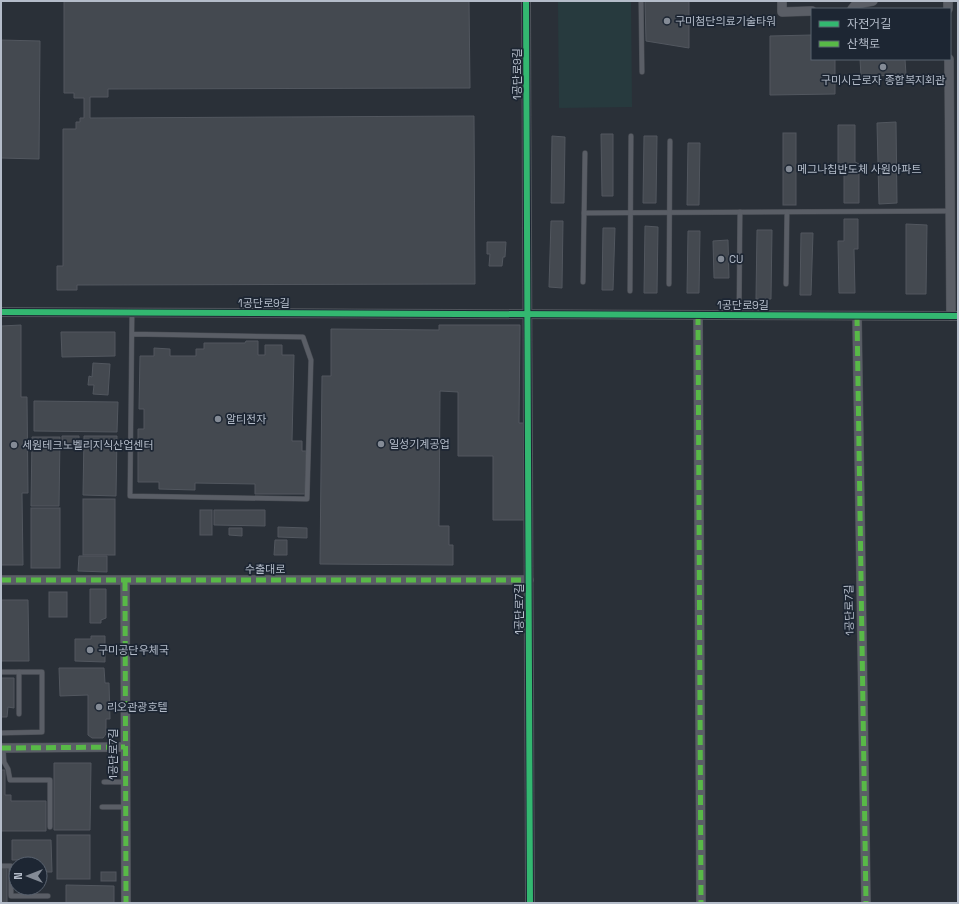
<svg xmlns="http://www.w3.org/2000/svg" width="959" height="904" font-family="'Space Grotesk','Noto Sans KR',sans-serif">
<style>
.green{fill:#273a3e}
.building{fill:#444950;stroke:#52575f}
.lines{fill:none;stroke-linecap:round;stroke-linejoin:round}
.lane-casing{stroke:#484c53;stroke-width:5.5}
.street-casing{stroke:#484c53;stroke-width:10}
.lane{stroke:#5a5e66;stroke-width:4.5}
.street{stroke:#5a5e66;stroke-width:9}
.quiet{stroke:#58b947;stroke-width:5;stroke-dasharray:10 5;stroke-linecap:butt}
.cycleway-casing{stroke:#1d2633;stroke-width:8}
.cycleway{stroke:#33b770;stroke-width:6}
.poi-dot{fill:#848b96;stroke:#1d2633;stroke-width:1.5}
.labels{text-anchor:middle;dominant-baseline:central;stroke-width:3.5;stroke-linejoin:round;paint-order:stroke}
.poi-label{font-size:11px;fill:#b4bcc9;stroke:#1d2633;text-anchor:start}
.street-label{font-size:11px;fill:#b4bcc9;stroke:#1d2633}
</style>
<rect width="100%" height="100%" fill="#2a3038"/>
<polygon class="green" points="558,1 631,1 632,107 559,108"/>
<g class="building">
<polygon points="64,1 469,1 470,88 108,89 108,97 90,97 90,118 474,116 475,284 77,285 77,290 57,290 57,266 63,266 63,129 76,129 76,122 80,122 80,118 84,118 84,98 74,98 74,93 64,93"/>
<polygon points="645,1 689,1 689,48 646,41"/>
<polygon points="812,35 812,59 835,59 835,94 770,95 770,36"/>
<polygon points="1,40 40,41 39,159 1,158"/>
<polygon points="860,59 905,59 906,75 861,76"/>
<polygon points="896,122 897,203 879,204 877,123"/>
<polygon points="838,125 855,125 855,162 859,164 859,203 844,203 844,167 838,164"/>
<rect x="783" y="133" width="13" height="72"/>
<polygon points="601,134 613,134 613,196 602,196"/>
<polygon points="552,136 565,137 564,203 551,203"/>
<polygon points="644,136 657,136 656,203 643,203"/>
<polygon points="688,143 700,143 699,205 687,205"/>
<polygon points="844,219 858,219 858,249 854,249 855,293 839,293 838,241 844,241"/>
<polygon points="551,221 563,221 562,288 549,287"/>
<polygon points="906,224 927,225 926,294 906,294"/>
<polygon points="645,226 658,227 657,293 644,293"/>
<polygon points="603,228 615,228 613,290 602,290"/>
<polygon points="757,230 772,230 771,299 756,299"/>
<polygon points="688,231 700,231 699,293 687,293"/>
<polygon points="801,233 813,233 811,295 800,295"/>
<polygon points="728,240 729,278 714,278 713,241"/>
<polygon points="487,242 506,242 505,257 503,257 502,266 489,266 490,254 487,254"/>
<polygon points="21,325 21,397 27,397 28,493 22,493 23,565 1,565 1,326"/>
<polygon points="439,325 520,325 519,423 524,423 524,520 493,520 493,456 458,456 458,392 440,391 439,526 449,526 449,545 453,545 453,565 320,564 322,376 331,376 331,329 439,330"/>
<polygon points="61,332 115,332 115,356 62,357"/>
<polygon points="246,341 258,341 258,355 265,355 265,345 282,345 282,355 294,355 292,441 302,441 302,451 306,451 305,494 255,494 255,484 195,483 195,490 159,489 159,482 138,482 138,429 144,429 144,409 139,409 140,356 154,356 154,348 170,349 170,356 196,356 196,349 204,349 204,343 245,343"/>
<polygon points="93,363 110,364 108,395 93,394 94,385 88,385 89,376 92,377"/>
<polygon points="34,401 118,402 117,432 34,431"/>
<polygon points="62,436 79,436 79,448 62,447"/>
<polygon points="84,436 117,436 116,496 83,495"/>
<polygon points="32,437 60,437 59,506 31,506"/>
<rect x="83" y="499" width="32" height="56"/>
<rect x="31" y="508" width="29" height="60"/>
<rect x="200" y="510" width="12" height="25"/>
<polygon points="214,510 265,510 265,526 214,525"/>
<polygon points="278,527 307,528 307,538 278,537"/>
<polygon points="229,528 242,528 242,536 229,535"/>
<polygon points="275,540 287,540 287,555 274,555"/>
<polygon points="79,556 107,556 107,572 78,571"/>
<polygon points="90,589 106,589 106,618 101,620 101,623 90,623"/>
<rect x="49" y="592" width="18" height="25"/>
<polygon points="1,600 28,600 29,661 1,661"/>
<polygon points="91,636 105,636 105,662 75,661 75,639 91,639"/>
<polygon points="59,668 104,668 105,683 109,683 110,719 106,719 106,734 103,738 92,738 88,735 88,695 60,696"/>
<polygon points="1,678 14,678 14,708 8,707 7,717 1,717"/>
<polygon points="54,763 91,763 90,830 54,830"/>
<polygon points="1,770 5,770 5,795 11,795 11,801 46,801 46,831 1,831"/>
<rect x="57" y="835" width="33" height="44"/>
<polygon points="12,840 51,840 52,872 40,872 40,864 33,864 33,860 12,860"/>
<rect x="1" y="868" width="6" height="35"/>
<rect x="101" y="872" width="15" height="9"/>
<polygon points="66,885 114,886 114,903 66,903"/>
</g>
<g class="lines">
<g class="lane-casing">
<g id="lane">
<polyline points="641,1 642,72"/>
<polyline points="584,213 950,211"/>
<polyline points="583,282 585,153"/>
<polyline points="669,284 670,141"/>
<polyline points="786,284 787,212"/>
<polyline points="630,291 631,136"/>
<polyline points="132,313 130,496 307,499 311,360 303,337 132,334"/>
<polyline points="739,315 740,212"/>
<polyline points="1,672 42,672 42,732 1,733"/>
<polyline points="19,672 19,714"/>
<polyline points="3,748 4,762 8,769 10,780 50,780 50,827"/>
<polyline points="104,782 126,782"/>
<polyline points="102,807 126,807"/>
<polyline points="1,866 11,866 11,896 48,896"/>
</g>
</g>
<g class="street-casing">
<g id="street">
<polyline points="526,1 530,903"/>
<polyline points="782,1 782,12 812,11"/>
<polyline points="948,1 948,9"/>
<polyline points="852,9 856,4 873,1"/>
<polyline points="949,59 951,316"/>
<polyline points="1,312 958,316"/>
<polyline points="698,315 701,903"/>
<polyline points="857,316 866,903"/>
<polyline points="1,580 529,580"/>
<polyline points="125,581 126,903"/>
<polyline points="1,748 125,747"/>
</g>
</g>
<use href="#lane" class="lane"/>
<use href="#street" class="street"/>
<g class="quiet">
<polyline points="698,315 701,903"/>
<polyline points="857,316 866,903"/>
<polyline points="1,580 529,580"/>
<polyline points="125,581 126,903"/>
<polyline points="1,748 125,747"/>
</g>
<g class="cycleway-casing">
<g id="cycleway">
<polyline points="526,1 530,903"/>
<polyline points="1,312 958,316"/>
</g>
</g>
<use href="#cycleway" class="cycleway"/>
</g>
<g class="poi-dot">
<circle cx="667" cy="21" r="4"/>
<circle cx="883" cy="67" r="4"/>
<circle cx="789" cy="169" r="4"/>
<circle cx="721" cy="259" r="4"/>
<circle cx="218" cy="419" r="4"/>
<circle cx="381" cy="444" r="4"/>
<circle cx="14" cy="445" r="4"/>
<circle cx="90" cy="650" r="4"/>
<circle cx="99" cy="707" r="4"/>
</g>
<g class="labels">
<g class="poi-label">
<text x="675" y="21">구미첨단의료기술타워</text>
<text x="883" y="80" text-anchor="middle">구미시근로자 종합복지회관</text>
<text x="797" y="169">메그나칩반도체 사원아파트</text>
<text x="729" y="259">CU</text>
<text x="226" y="419">알티전자</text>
<text x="389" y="444">일성기계공업</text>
<text x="22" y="445">세원테크노벨리지식산업센터</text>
<text x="98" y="650">구미공단우체국</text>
<text x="107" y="707">리오관광호텔</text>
</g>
<g class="street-label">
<text transform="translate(517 74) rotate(-90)">1공단로9길</text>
<text x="264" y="303">1공단로9길</text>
<text x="743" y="305">1공단로9길</text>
<text x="265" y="569">수출대로</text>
<text transform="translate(519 609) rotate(-90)">1공단로7길</text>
<text transform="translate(849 610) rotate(-91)">1공단로7길</text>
<text transform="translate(113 754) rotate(-90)">1공단로7길</text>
</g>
</g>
<rect width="959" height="904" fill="none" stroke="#b4bcc9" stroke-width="4"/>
<rect x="811" y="8" width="140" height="52" fill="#1d2633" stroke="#59626f"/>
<rect x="819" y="21" width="20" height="6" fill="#33b770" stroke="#59626f"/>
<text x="847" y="28" font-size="12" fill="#b4bcc9">자전거길</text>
<rect x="819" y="41" width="20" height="6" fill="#58b947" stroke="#59626f"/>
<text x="847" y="48" font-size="12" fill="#b4bcc9">산책로</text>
<g transform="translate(28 876) rotate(270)"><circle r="19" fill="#1d2633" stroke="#59626f"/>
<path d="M0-3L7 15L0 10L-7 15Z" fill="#848b96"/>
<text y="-6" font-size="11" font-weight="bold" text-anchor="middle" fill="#b4bcc9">N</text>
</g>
</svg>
